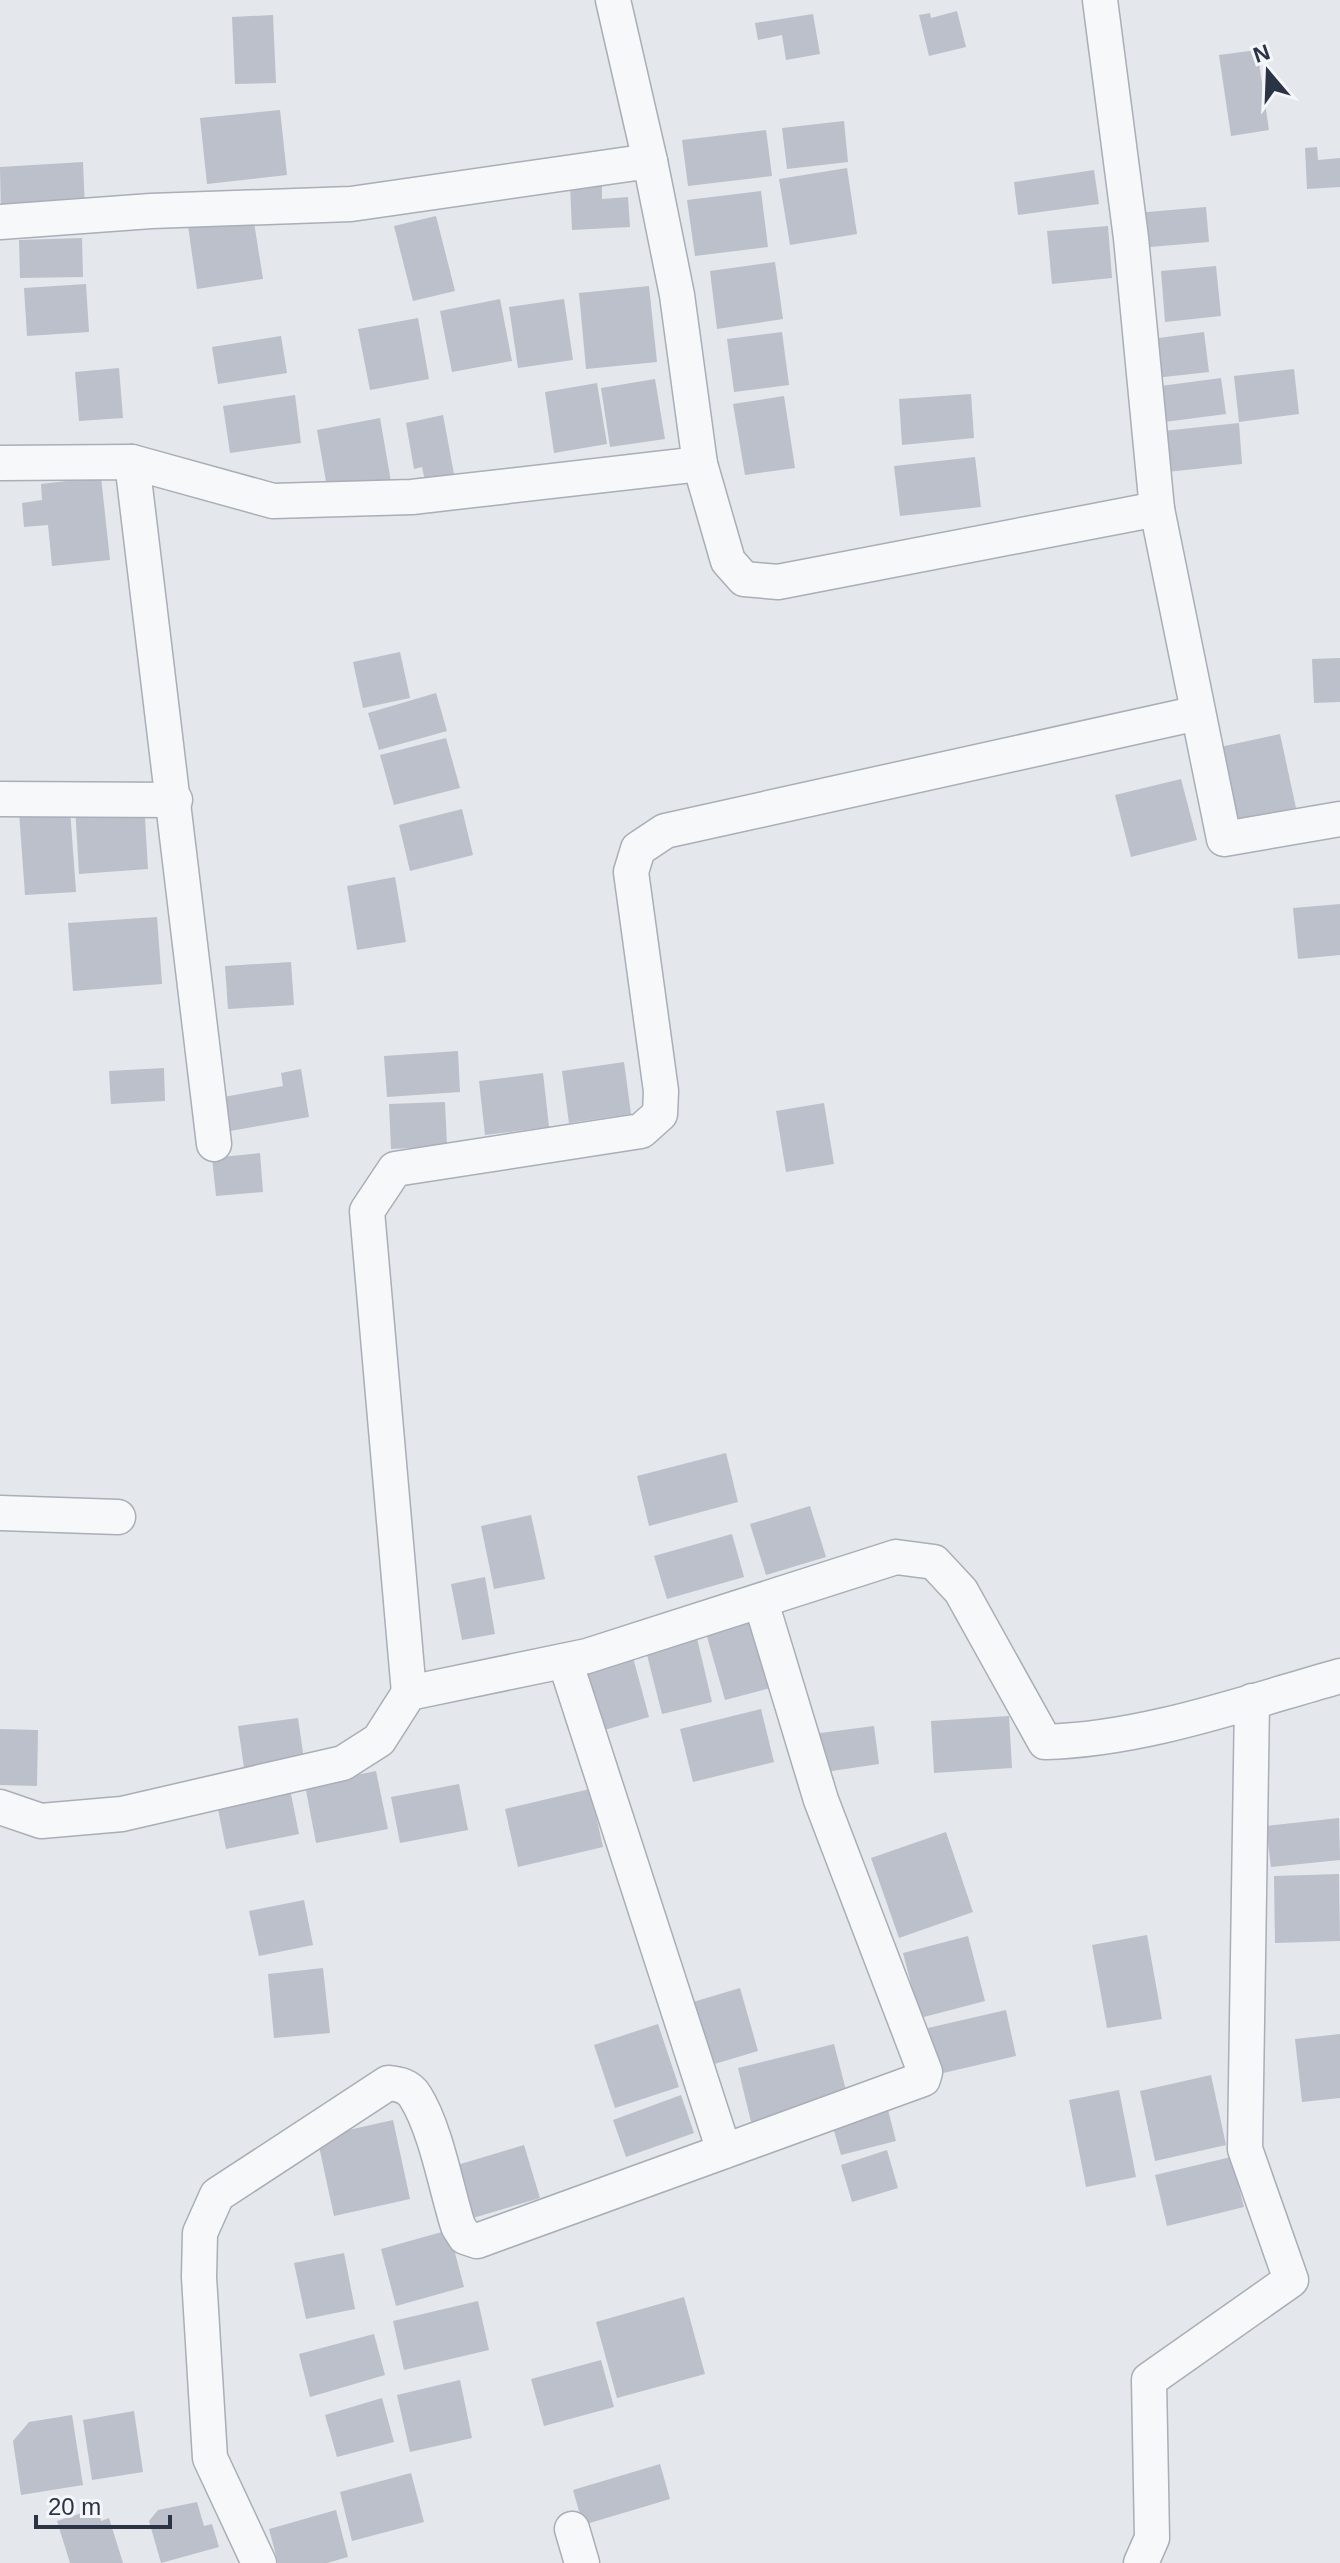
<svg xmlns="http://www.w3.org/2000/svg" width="1340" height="2563" font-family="Helvetica,sans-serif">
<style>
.building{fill:#bbc0ca}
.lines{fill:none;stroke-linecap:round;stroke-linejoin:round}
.minor-casing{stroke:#a9aeb7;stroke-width:37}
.minor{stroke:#f7f8fa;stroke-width:34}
</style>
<rect width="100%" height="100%" fill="#e4e7ec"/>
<g class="building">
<polygon points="957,11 966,47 929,56 919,15 930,13 931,18"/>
<polygon points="813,14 820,54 786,60 782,35 758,40 755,23"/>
<polygon points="273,15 276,83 235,84 232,17"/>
<polygon points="1257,50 1269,130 1231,136 1219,55"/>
<polygon points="280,110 287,175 207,184 200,118"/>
<polygon points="844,121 848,162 787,169 782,128"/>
<polygon points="766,130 772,176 688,186 682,140"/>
<polygon points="1317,147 1318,160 1340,158 1340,187 1307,189 1305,148"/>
<polygon points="83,162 85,209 1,214 0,167"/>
<polygon points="847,168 857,234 790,245 779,179"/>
<polygon points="1094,170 1099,204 1018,215 1014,182"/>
<polygon points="602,183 602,199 628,197 630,227 572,230 570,185"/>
<polygon points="761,191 768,247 695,256 687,200"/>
<polygon points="1206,207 1209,242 1138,248 1136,213"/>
<polygon points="253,216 263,279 197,289 188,226"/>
<polygon points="436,216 455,291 413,301 394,226"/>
<polygon points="1108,226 1112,278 1052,284 1047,231"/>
<polygon points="82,238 83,277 20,278 19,240"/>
<polygon points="775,262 783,319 717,329 710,271"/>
<polygon points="1216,266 1221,316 1165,322 1161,271"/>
<polygon points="86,284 89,332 27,336 24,288"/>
<polygon points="649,286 657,362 586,369 579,293"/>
<polygon points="500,299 512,361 452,372 440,311"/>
<polygon points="564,299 573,360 518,368 509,307"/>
<polygon points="418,318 429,379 370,390 358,329"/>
<polygon points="782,332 789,385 734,392 727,339"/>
<polygon points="1204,332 1209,372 1155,378 1151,339"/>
<polygon points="281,336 287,373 218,384 212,347"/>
<polygon points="119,368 123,418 79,421 75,372"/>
<polygon points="1294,369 1299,414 1239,422 1234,376"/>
<polygon points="1221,378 1226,414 1157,423 1153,387"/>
<polygon points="655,379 665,439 610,447 601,388"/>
<polygon points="597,383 607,444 554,453 545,392"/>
<polygon points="971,394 974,438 902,445 899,399"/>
<polygon points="295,395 301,443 230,453 223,406"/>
<polygon points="784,396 795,468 745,475 733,404"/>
<polygon points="443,415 456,485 427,490 422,467 414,469 406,423"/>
<polygon points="380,418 391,482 328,493 317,430"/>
<polygon points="1239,423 1242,464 1167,472 1163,431"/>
<polygon points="975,457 981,507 900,516 894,466"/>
<polygon points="101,477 110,560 52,566 48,525 24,527 22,503 42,500 41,484"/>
<polygon points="400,652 410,698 363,708 353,662"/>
<polygon points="1340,658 1340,702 1314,703 1312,659"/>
<polygon points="436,693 447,731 379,750 368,713"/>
<polygon points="1280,734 1296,808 1235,820 1220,747"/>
<polygon points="446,738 460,788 394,805 380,755"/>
<polygon points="1181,779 1197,840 1131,857 1115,795"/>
<polygon points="144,801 148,869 79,874 75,806"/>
<polygon points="70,809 76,892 25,895 19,812"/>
<polygon points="462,809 473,855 410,871 399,825"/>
<polygon points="395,877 406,942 357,950 347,886"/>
<polygon points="1340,904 1340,955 1298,959 1293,908"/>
<polygon points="157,917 162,984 73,991 68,923"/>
<polygon points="291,962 294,1005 228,1009 225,966"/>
<polygon points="458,1051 460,1092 387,1097 384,1056"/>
<polygon points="624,1062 631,1114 569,1123 562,1071"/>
<polygon points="164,1068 165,1101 111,1104 109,1071"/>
<polygon points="301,1069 309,1117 230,1131 224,1097 283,1086 281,1073"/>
<polygon points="543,1073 549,1127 485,1135 479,1081"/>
<polygon points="445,1102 447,1146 391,1149 389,1104"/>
<polygon points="824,1103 834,1164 786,1172 776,1111"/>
<polygon points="260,1153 263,1192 216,1196 212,1158"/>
<polygon points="726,1453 738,1502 649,1526 637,1476"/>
<polygon points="810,1506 826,1557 766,1575 750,1524"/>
<polygon points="531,1515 545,1579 494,1589 481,1526"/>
<polygon points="732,1534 744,1577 667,1599 654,1556"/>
<polygon points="485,1577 495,1634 462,1640 451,1584"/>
<polygon points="754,1613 774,1687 725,1700 704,1626"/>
<polygon points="696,1634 712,1702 662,1714 645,1647"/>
<polygon points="631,1650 649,1717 601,1731 581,1664"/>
<polygon points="761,1709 774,1762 693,1782 680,1729"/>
<polygon points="1009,1716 1012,1768 934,1773 931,1721"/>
<polygon points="298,1718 305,1767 245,1775 238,1726"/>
<polygon points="874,1726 879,1764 825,1772 820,1733"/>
<polygon points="0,1729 38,1730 37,1786 0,1785"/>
<polygon points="376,1771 388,1829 316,1843 305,1785"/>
<polygon points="459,1784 468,1830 400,1843 391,1797"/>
<polygon points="290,1789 299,1834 226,1849 217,1804"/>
<polygon points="590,1789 603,1847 518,1867 505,1809"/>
<polygon points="1339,1818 1340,1860 1271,1867 1266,1826"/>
<polygon points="946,1832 973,1912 899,1938 871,1858"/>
<polygon points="1339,1874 1340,1941 1275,1943 1274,1876"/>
<polygon points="304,1900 313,1945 259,1956 249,1911"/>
<polygon points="1147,1935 1162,2019 1107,2028 1092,1945"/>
<polygon points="968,1936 985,2001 920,2018 903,1953"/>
<polygon points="323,1968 330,2033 274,2038 268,1974"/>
<polygon points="740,1988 758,2051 701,2068 683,2005"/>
<polygon points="1006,2010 1016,2056 939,2074 928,2028"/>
<polygon points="658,2024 679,2087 615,2108 594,2045"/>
<polygon points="1340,2034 1340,2098 1302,2102 1295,2039"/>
<polygon points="834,2044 849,2102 752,2126 738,2068"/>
<polygon points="1211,2075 1226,2145 1155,2161 1140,2091"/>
<polygon points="1119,2090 1136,2177 1086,2187 1069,2100"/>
<polygon points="681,2095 694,2133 626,2157 613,2120"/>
<polygon points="886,2102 896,2141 841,2155 830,2117"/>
<polygon points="393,2120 410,2199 334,2216 317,2137"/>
<polygon points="524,2145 540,2198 463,2221 447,2168"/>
<polygon points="887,2150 898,2188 852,2202 841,2165"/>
<polygon points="1231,2157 1244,2207 1167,2226 1155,2175"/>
<polygon points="449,2230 464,2287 396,2306 381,2249"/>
<polygon points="344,2253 355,2309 306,2319 294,2263"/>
<polygon points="684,2297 705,2374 617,2398 596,2322"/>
<polygon points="478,2301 489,2350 404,2370 393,2321"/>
<polygon points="374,2334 385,2375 310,2397 299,2354"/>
<polygon points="601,2360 614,2407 544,2426 531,2379"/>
<polygon points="460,2380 472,2438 410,2452 397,2395"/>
<polygon points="382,2398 394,2442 337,2457 325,2415"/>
<polygon points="134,2411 143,2472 92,2480 83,2420"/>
<polygon points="72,2415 83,2485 21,2495 13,2441 29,2422"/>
<polygon points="660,2464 670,2499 583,2525 573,2490"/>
<polygon points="411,2473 424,2522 352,2541 340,2492"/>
<polygon points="197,2502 204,2526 212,2524 219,2547 161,2563 149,2521 158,2510"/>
<polygon points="97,2508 101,2521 109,2518 123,2563 70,2563 57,2521"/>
<polygon points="336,2510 348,2557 327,2563 278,2563 269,2529"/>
</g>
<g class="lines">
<g class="minor-casing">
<g id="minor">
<polyline points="613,0 650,161"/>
<polyline points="1100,0 1131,238 1157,509"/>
<polyline points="0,222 151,211 351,204 650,161 677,295 700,464 728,561 744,579 778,582 1157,509 1224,839 1340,819"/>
<polyline points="132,462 214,1144"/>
<polyline points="0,463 132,462 273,501 412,497 700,464"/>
<polyline points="0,799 175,800"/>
<polyline points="0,1513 118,1517"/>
<polyline points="565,1661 724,2151"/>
<polyline points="409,1693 367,1211 395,1169 641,1131 660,1114 661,1091 631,872 638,849 665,831 1198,713"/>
<path d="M0,1807L41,1821L122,1814L343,1763L379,1740L409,1693L587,1656L896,1557L934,1562L961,1591L1045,1742C1145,1739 1244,1703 1340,1676"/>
<polyline points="572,2529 582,2563"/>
<path d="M259,2563L210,2458L199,2277L200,2233L217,2195L388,2083C399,2084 409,2086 415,2096C436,2129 446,2188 458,2226L465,2237L477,2241L923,2079L925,2072L821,1800L761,1602"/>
<polyline points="1141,2563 1152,2538 1149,2380 1291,2280 1245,2149 1252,1701"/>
</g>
</g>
<use href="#minor" class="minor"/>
</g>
<g transform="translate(1268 72) rotate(341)" stroke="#f4f6f9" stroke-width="6" paint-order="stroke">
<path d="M0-6L14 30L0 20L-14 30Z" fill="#2b3445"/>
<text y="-12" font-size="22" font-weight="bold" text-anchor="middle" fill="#2b3445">N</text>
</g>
<path d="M36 2515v12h134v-12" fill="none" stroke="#2b3445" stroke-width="4"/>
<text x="48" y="2515" font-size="24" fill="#2b3445" stroke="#f4f6f9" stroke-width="6" paint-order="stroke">20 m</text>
</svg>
